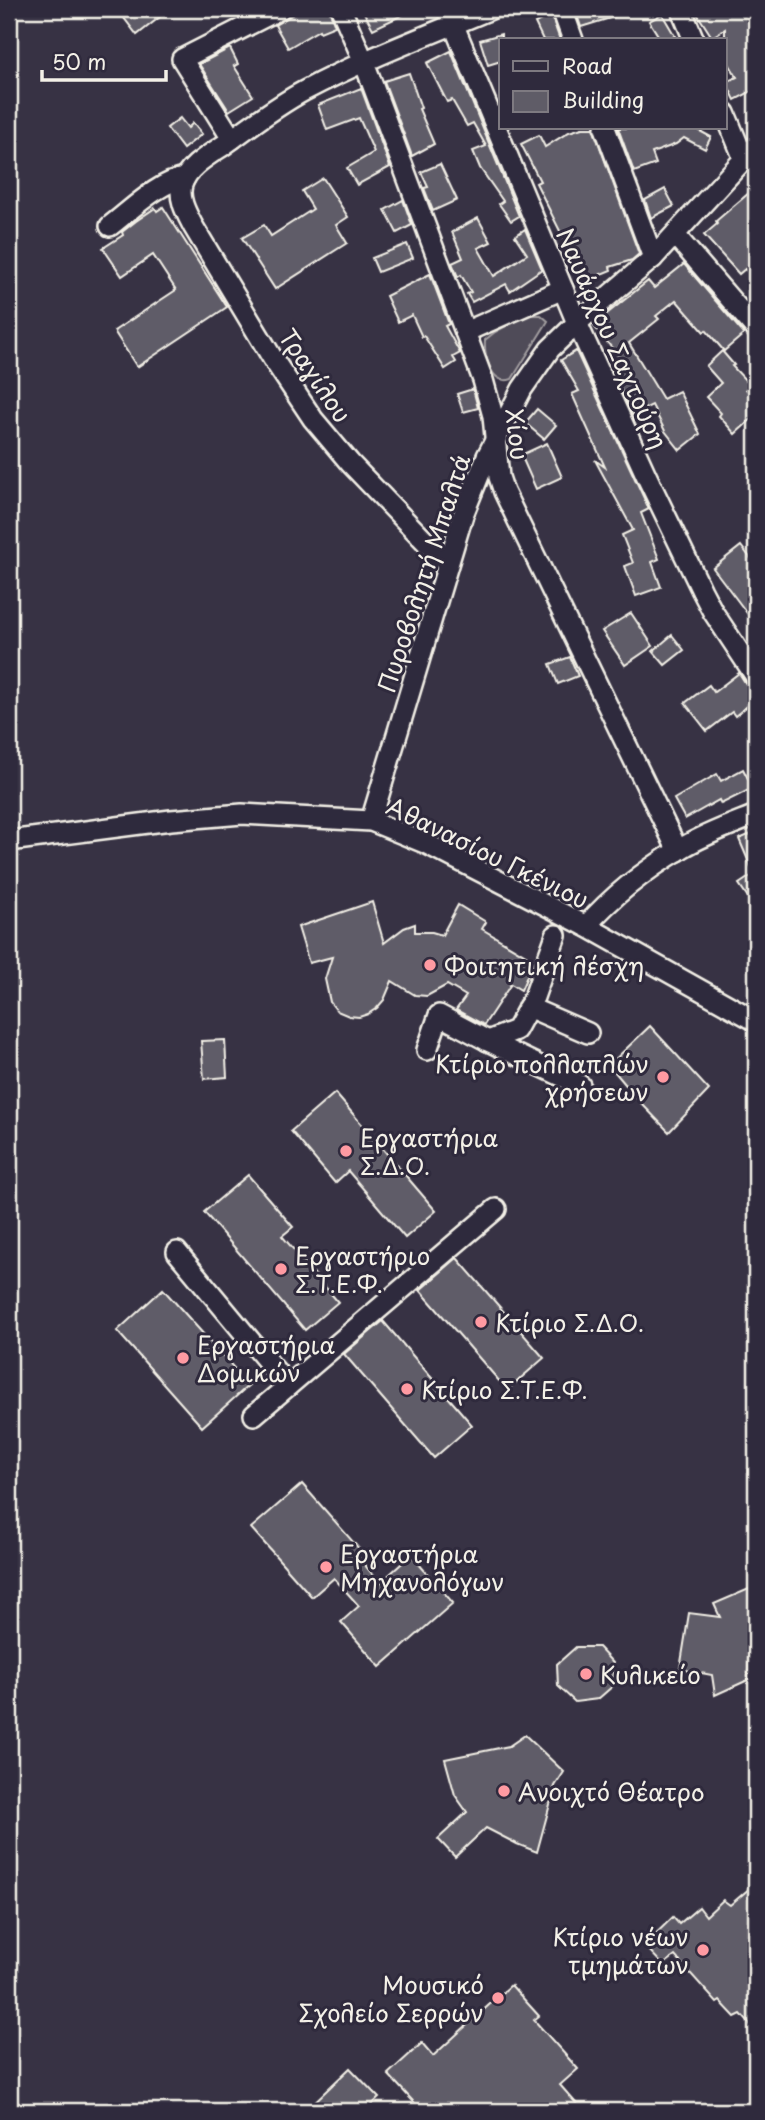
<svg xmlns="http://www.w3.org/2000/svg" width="765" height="2120" font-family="'Playpen Sans',sans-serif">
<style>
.green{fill:#504b59;stroke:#a29ea0;stroke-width:2}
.building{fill:#5f5c67;stroke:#f4f1e8;stroke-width:2}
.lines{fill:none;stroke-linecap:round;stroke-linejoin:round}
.minor-casing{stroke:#f4f1e8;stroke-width:24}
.minor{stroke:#2f2a3d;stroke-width:19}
.poi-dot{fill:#ff9aa2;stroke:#2f2a3d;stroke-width:2.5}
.labels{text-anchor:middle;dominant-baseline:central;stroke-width:6;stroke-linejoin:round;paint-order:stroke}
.street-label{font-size:24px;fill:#f4f1e8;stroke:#2f2a3d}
.poi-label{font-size:24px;fill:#f4f1e8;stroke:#2f2a3d;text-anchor:start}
</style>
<rect width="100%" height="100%" fill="#373244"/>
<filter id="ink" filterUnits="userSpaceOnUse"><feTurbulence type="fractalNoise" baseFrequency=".0143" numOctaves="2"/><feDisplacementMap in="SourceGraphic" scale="14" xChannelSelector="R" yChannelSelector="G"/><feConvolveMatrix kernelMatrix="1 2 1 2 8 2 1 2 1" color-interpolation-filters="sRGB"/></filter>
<g filter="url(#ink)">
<path class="green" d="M526,315H541L548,321L512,379C491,387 484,355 485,340L495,332Z"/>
<g class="building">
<polygon points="137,9 170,9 137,35 124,18"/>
<polygon points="302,9 329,9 335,26 320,32 319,30 288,48 275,25"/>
<polygon points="362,9 415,9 373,29"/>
<polygon points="575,9 630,9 630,12 581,27"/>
<polygon points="694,9 756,9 756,89 735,100 726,82 737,77 725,57 725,29 712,37"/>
<polygon points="662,14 675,36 667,40 661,40 649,21"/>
<polygon points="551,15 560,40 543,40 535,23"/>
<polygon points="501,34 501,61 488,65 480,40"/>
<polygon points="230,48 238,64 234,66 253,96 229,111 199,64"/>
<polygon points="451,51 519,216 511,221 499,204 503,201 480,168 473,151 486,146 473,123 467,126 452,100 447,102 427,63"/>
<polygon points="409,73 421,108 419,109 434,144 412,156 384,81"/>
<polygon points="361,88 390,167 357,185 347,168 374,152 359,118 327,130 318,105"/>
<polygon points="180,118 188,128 193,123 202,134 183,149 167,128"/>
<polygon points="582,128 593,128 639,254 632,260 610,267 611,270 582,282 575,268 578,267 536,183 540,181 521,144 539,135 545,147 569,132"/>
<polygon points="618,128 698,128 696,129 711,137 705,149 684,138 676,144 652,153 656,164 634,172"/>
<polygon points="440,164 457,200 433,211 424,188 428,187 421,172"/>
<polygon points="323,178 348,217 336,225 347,243 275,289 242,238 264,225 271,236 313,209 302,191"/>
<polygon points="756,187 756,281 745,269 739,274 704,235 717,224 716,221"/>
<polygon points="665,189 674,206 651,218 645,200"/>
<polygon points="403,200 412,225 397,233 385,210"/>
<polygon points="163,207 227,307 137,367 114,331 176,290 153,255 122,276 103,248 123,235 122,232 136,221 155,208 157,211"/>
<polygon points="478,218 491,242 478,248 494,276 527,254 515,236 525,229 542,269 510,291 506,284 472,302 467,294 471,292 461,275 458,277 452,263 463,258 452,232"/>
<polygon points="407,244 413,258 378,272 372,258"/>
<polygon points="684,264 744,334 724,351 706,330 704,332 676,300 656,316 659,319 629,343 663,399 679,391 700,434 680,450 665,431 652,405 632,415 612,371 625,364 593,325 648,281 654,288"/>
<polygon points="430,274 449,324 445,326 460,353 453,357 456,362 445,369 424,336 422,337 412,315 398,322 386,296"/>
<polygon points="576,351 649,509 641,513 659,559 652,562 661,587 636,596 625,566 633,563 622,535 633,530 595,460 605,467 572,394 579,391 561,360"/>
<polygon points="722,351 734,365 732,366 750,385 746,389 756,400 756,415 735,434 719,416 721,413 706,397 721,383 706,366"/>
<polygon points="473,389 478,408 463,412 457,394"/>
<polygon points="537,409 556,425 544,439 525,423"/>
<polygon points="547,443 562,477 536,489 521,455"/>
<polygon points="741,546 755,564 750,569 756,577 756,625 713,568"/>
<polygon points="631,613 653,646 625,665 602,631"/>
<polygon points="672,635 684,650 665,665 653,651"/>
<polygon points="570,657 578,676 558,684 550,664"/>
<polygon points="739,673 746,684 756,689 756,699 735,716 732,712 707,731 685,703 709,685 714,692"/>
<polygon points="743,769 753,788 721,804 719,800 685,819 674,799 717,774 721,781"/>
<polygon points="756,832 756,909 739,884 754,874 739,839"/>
<polygon points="372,902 384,943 404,928 415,924 415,932 432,932 442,935 458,905 486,922 482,929 534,960 521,990 511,984 484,1025 456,1010 466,996 447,985 427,996 415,995 392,981 384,1000 377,1008 368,1014 359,1017 349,1016 337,1011 330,1002 325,979 332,957 309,963 298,927"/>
<polygon points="650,1026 709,1090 669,1132 641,1103 609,1065"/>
<polygon points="225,1040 227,1077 204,1079 201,1041"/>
<polygon points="335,1093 436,1211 405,1238 348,1171 335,1183 291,1131"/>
<polygon points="248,1175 293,1227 282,1236 338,1302 305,1330 204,1212"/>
<polygon points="457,1258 544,1358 507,1390 420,1290"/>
<polygon points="163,1289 249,1385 202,1427 117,1331"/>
<polygon points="383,1321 472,1425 434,1458 344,1354"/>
<polygon points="302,1484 362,1552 357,1556 380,1583 411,1555 453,1603 380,1667 341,1622 359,1606 334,1578 312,1597 251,1528"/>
<polygon points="756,1586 756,1657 749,1655 748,1680 715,1695 712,1675 680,1669 689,1613 720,1617 714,1604"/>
<polygon points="576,1647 598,1647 613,1663 614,1685 598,1699 575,1702 558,1686 557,1664"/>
<polygon points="525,1735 564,1772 555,1786 537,1852 517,1844 486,1828 455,1857 438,1839 467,1812 455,1795 445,1759 509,1746"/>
<polygon points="756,1883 756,2031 741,2014 735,2017 720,2001 717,2003 675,1956 663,1965 644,1945 673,1917 679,1924 699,1907 706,1916 723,1900 730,1905"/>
<polygon points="511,1985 539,2016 534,2020 578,2069 560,2085 583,2111 422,2111 388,2074 422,2043 433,2056"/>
<polygon points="350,2068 379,2098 365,2111 305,2111"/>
</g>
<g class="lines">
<g class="minor-casing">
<g id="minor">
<polyline points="341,9 364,62 483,380 493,416 499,477 504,492 678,851"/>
<polyline points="447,9 577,323 647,477 702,591 713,612 756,677"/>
<polyline points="562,9 573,40"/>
<polyline points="681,9 694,40"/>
<polyline points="725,113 744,159"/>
<polyline points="605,128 653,258"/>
<polyline points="232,139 182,59 280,9"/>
<path d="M110,226C131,210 160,181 185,178"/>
<polyline points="675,235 756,329"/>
<polyline points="465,332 563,289"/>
<path d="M447,564L350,463L313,419L273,359L193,226C187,214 178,199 182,185C187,167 209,155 224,145C250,126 276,106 304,91C364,59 429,35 491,9"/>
<polyline points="371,821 463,515 487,456 522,389 550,349 577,323 653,258 756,146"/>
<polyline points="9,841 171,820 242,814 371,821 427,844 586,926 756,1021"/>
<path d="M586,926C613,895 647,869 682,848C705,834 731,825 756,815"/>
<polyline points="528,1007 588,1033"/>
<polyline points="488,1041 516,1030 534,997 556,935"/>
<polyline points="427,1050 439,1015 488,1041 580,1085"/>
<polyline points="177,1252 288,1386"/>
<polyline points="254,1415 496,1209"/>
</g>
</g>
<use href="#minor" class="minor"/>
</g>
</g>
<g class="poi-dot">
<circle cx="430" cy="965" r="7"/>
<circle cx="663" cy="1077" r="7"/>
<circle cx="346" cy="1151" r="7"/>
<circle cx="281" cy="1269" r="7"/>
<circle cx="481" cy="1322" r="7"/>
<circle cx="183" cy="1358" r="7"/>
<circle cx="407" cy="1389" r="7"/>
<circle cx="326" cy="1567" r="7"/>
<circle cx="586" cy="1674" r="7"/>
<circle cx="504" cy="1791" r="7"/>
<circle cx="703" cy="1950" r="7"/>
<circle cx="498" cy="1998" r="7"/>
</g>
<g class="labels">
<g class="street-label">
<text transform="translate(613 338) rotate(66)">Ναυάρχου Σαχτούρη</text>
<text transform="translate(316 375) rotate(56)">Τραγίλου</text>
<text transform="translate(518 434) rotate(83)">Χίου</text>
<text transform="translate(423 573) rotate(-72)">Πυροβολητή Μπαλτά</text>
<text transform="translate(488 852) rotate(26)">Αθανασίου Γκένιου</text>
</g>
<g class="poi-label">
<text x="444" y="965">Φοιτητική λέσχη</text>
<text x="649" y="1063" text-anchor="end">Κτίριο πολλαπλών<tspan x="649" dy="28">χρήσεων</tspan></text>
<text x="360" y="1137">Εργαστήρια<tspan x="360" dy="28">Σ.Δ.Ο.</tspan></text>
<text x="295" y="1255">Εργαστήριο<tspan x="295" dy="28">Σ.Τ.Ε.Φ.</tspan></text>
<text x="495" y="1322">Κτίριο Σ.Δ.Ο.</text>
<text x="197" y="1344">Εργαστήρια<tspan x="197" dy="28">Δομικών</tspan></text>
<text x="421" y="1389">Κτίριο Σ.Τ.Ε.Φ.</text>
<text x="340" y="1553">Εργαστήρια<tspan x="340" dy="28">Μηχανολόγων</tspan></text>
<text x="600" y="1674">Κυλικείο</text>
<text x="518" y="1791">Ανοιχτό Θέατρο</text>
<text x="689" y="1936" text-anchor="end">Κτίριο νέων<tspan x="689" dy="28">τμημάτων</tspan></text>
<text x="484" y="1984" text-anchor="end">Μουσικό<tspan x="484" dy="28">Σχολείο Σερρών</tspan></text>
</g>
</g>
<rect width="765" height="2120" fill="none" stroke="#2f2a3d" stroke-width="35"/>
<rect x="18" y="18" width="730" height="2085" fill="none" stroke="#f4f1e8" stroke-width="2.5" filter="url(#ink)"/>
<rect x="499" y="38" width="228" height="91" fill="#2f2a3d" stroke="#7e7a81" stroke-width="2"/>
<rect x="513" y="61" width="35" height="10" fill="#2f2a3d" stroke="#7e7a81" stroke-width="2"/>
<text x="562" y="74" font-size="21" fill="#f4f1e8">Road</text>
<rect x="513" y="91" width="35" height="21" fill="#5f5c67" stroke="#7e7a81" stroke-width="2"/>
<text x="562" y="108" font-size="21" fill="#f4f1e8">Building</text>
<path d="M42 70v10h124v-10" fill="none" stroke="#f4f1e8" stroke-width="3.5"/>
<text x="52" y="70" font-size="21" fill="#f4f1e8" stroke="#2f2a3d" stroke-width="5" paint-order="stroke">50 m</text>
</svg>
